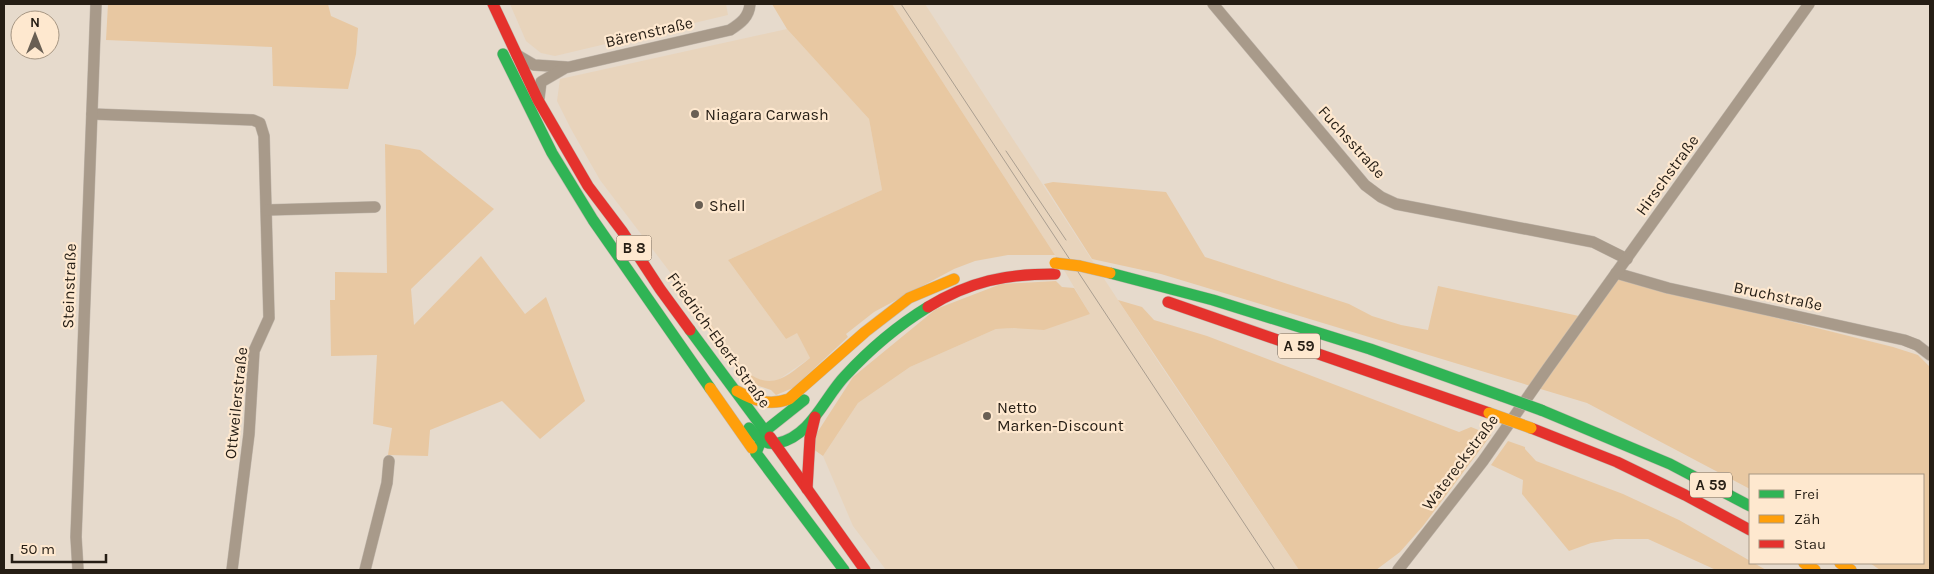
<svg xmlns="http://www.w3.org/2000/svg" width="1934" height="574" font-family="Karla,sans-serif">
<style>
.built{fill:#e8d4bc}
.green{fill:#e8c8a2}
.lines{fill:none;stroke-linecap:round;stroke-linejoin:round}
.street-casing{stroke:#c2b8ad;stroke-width:12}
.fast-casing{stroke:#c2b8ad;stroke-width:12}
.slow-casing{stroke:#c2b8ad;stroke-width:12}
.jam-casing{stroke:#c2b8ad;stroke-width:12}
.street{stroke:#a89a8a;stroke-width:11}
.fast{stroke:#30b455;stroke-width:11}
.slow{stroke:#ff9f0a;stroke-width:11}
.jam{stroke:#e5322d;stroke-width:11}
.tram{stroke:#aa9e90;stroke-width:1}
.fast-bridge-casing{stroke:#c2b8ad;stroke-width:12;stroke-linecap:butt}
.slow-bridge-casing{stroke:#c2b8ad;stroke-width:12;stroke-linecap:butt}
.fast-bridge{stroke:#30b455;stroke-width:11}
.slow-bridge{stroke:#ff9f0a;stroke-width:11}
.poi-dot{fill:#695f54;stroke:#fee8cf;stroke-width:2}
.labels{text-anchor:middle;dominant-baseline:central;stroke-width:4.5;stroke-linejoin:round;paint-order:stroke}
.shield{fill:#fee8cf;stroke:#665a4c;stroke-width:1}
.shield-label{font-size:15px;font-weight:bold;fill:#251d14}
.street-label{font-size:16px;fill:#251d14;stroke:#fee8cf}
.poi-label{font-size:16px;fill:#251d14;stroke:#fee8cf;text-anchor:start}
</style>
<rect width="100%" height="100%" fill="#e6dacc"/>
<g class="built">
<polygon points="510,4 726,4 728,15 555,56 541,53 526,41"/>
<polygon points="892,4 925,4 1161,366 1299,570 886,570 853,526 823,456 858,403 910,367 996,329 1014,328 1090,314 1055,255"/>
<polygon points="787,29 869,119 882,190 728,260 786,339 797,332 810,358 775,382 767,382 753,377 745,371 600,180 571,129 557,101 560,79"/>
</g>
<g class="green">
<polygon points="108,4 328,4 331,16 358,28 356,54 348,89 273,86 272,47 106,40"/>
<path d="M772,4H892L1055,255H1008L975,261L954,269L874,312L846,334L848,337L793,388L776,395L771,390L750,383L737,371L687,301L692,299L745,371C773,392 787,376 810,358L797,333L786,339L728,260L882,190L869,119L787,29Z"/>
<polygon points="385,144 420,150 494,209 411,289 414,325 481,256 525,314 546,297 585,401 540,439 502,401 430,430 428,456 388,455 392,428 373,424 377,355 331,356 330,300 335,300 335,272 387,273"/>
<polygon points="1053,182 1166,192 1205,257 1349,304 1372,316 1401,325 1428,330 1438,286 1579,316 1609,276 1893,347 1918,355 1930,367 1930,570 1880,570 1870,563 1923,563 1923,475 1750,475 1750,489 1587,403 1161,274 1092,259 1044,184"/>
<polygon points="1056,281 1062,287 1074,288 1090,314 1044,330 1014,328 996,329 910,367 858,403 823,456 813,449 815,436 853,377 936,309 1001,284"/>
<polygon points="1118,300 1142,307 1154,320 1207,336 1459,432 1471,427 1491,435 1423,526 1400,552 1376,570 1299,570"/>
<polygon points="1508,441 1525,447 1525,449 1536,461 1623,494 1679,520 1766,570 1716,570 1648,539 1615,539 1591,543 1569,551 1522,494 1523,480 1491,465"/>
</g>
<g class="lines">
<g class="street-casing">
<g id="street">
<polyline points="1213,4 1365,185 1381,197 1396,204 1593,242 1627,259"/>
<polyline points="517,55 534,65 566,67"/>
<path d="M539,98L541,82L565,68L730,30C741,23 749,17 750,4"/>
<polyline points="92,114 253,120 260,123 264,136 269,318 254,351 249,434 232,570"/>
<polyline points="267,210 375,207"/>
<polyline points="1616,273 1668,288 1904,340 1917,345 1930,355"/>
<polyline points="78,570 76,537 96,4"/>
<polyline points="365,570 387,483 389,461"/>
<polyline points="1398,570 1483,461 1548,368 1809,4"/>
</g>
</g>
<g class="fast-casing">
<g id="fast">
<polyline points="503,54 552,153 593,220 710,388"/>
<polyline points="1110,273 1213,300 1370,349 1502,396"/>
<polyline points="690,330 765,431 756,453"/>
<polyline points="1541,410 1670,464 1750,506"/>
<path d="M749,428C757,437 765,446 778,443C811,436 824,398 845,376C869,350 897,326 928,307"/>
<polyline points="765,431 804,400"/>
<polyline points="756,453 844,570"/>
</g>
</g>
<g class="slow-casing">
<g id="slow">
<polyline points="710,388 752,448"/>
<path d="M737,391C755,401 769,406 789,399L865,332L909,298L954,279"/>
<polyline points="1804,563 1815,570"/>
<polyline points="1840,563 1851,570"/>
</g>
</g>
<g class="jam-casing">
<g id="jam">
<polyline points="493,4 538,100 588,186 622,231 660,289 690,330"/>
<polyline points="1168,302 1489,413"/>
<path d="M928,307C970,281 1006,274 1055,274"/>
<polyline points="1531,428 1617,462 1685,495 1750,530"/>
<polyline points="770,437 865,570"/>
<polyline points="807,489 810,438 815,417"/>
</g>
</g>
<use href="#street" class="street"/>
<use href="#fast" class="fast"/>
<use href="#slow" class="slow"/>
<use href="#jam" class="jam"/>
<g class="tram">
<polyline points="901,4 1275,570"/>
<polyline points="1006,151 1066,240"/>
</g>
<g class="fast-bridge-casing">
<polyline id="fast-bridge" points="1502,396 1541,410"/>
</g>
<g class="slow-bridge-casing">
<g id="slow-bridge">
<polyline points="1055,263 1080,266 1110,273"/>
<polyline points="1489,413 1531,428"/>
</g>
</g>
<use href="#fast-bridge" class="fast-bridge"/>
<use href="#slow-bridge" class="slow-bridge"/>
</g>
<g class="poi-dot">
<circle cx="695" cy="114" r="5"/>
<circle cx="699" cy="205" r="5"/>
<circle cx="987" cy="416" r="5"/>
</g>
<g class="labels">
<g class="shield">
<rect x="616.5" y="235.5" width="35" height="25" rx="4"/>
<rect x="1278" y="333.5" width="42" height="25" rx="4"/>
<rect x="1690" y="472.5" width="42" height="25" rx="4"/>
</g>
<g class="shield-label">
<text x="634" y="248">B 8</text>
<text x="1299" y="346">A 59</text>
<text x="1711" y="485">A 59</text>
</g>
<g class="street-label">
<text transform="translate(649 32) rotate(-13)">Bärenstraße</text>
<text transform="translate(1352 142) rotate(48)">Fuchsstraße</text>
<text transform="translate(1667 175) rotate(-54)">Hirschstraße</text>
<text transform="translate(69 286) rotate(-88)">Steinstraße</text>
<text transform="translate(1778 296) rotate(12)">Bruchstraße</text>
<text transform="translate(719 340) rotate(54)">Friedrich-Ebert-Straße</text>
<text transform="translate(236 403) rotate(-84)">Ottweilerstraße</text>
<text transform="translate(1460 462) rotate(-53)">Watereckstraße</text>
</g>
<g class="poi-label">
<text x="705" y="114">Niagara Carwash</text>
<text x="709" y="205">Shell</text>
<text x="997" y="407">Netto<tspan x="997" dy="18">Marken-Discount</tspan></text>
</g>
</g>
<rect width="1934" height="574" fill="none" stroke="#251d14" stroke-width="10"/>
<rect x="1749" y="474" width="175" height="90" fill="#fee8cf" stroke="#a79784"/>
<rect x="1759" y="490" width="25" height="8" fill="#30b455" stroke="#a79784"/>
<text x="1794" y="499" font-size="15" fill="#251d14">Frei</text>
<rect x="1759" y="515" width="25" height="8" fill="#ff9f0a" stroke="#a79784"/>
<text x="1794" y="524" font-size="15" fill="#251d14">Zäh</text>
<rect x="1759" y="540" width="25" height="8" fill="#e5322d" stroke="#a79784"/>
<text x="1794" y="549" font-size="15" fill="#251d14">Stau</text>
<g transform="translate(35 35)"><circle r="24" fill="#fee8cf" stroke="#a79784"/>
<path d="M0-4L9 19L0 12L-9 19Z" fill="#695f54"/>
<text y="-8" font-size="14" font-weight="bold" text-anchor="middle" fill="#251d14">N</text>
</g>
<path d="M12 554v8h94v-8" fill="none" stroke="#251d14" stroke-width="2.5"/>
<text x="20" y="554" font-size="15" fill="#251d14" stroke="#fee8cf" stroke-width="4" paint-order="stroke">50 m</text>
</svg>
